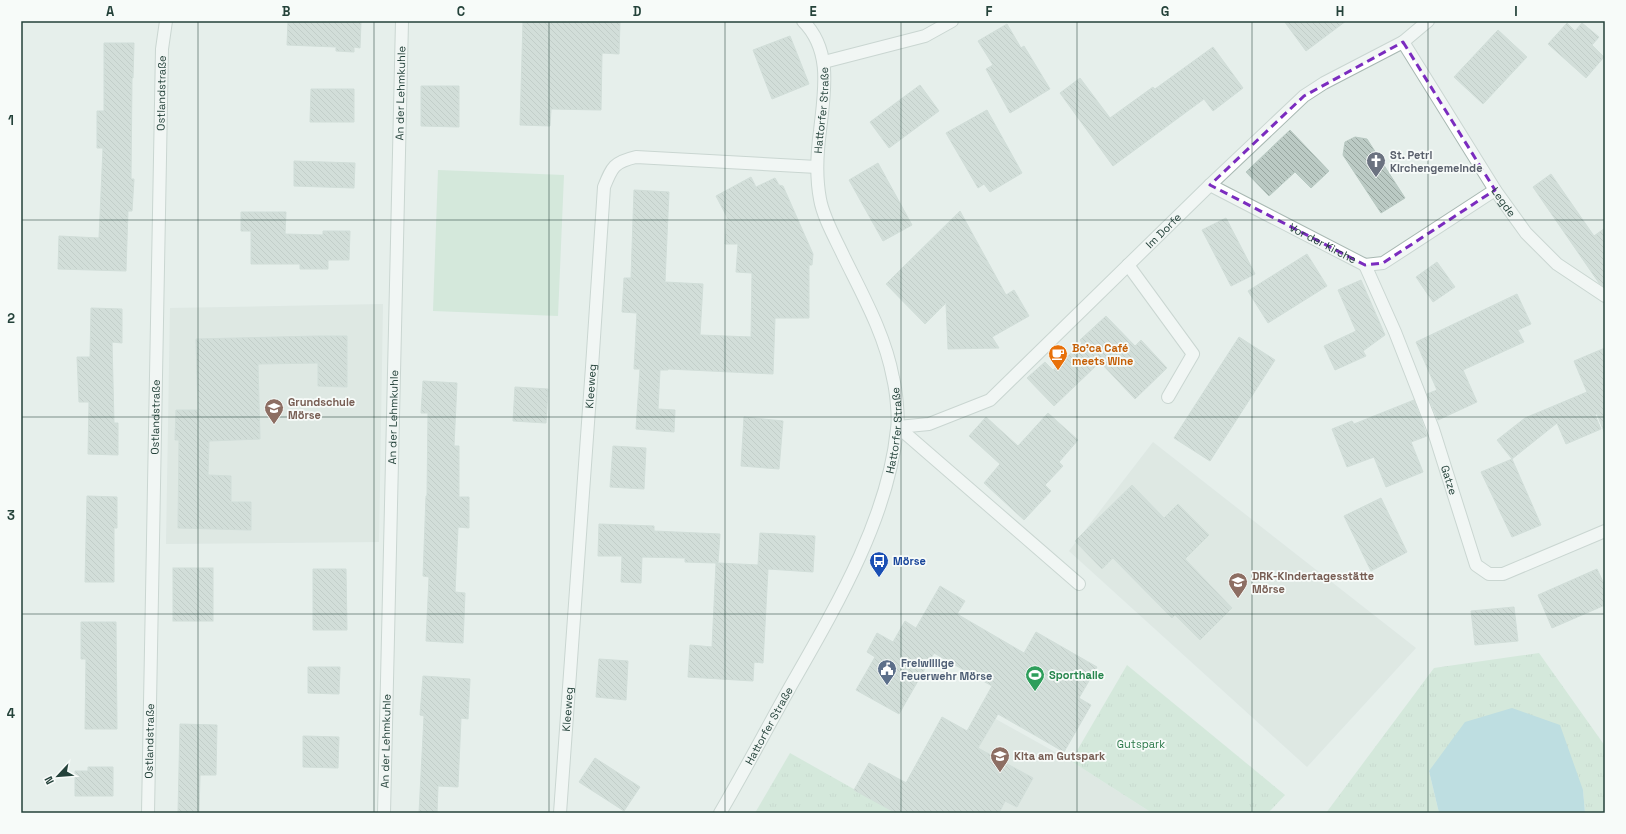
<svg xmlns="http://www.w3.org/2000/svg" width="1626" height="834" font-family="'Space Grotesk',sans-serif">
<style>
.built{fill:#d4dfda}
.grass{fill:#bfe0c8}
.park{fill:url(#park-tufts)}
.water{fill:#8ec9d4}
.building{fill:url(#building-back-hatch);stroke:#b8c9c2}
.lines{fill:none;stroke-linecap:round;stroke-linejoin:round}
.service-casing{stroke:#a8b8b2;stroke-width:14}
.minor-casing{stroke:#a8b8b2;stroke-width:14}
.service{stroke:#fff;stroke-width:12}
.minor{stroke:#fff;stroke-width:12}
.marked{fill:none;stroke:#7b2cbf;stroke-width:3;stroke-dasharray:8 5;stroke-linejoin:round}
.grid{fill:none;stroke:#24423a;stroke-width:1;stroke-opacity:0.55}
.labels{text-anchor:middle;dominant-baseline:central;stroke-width:3.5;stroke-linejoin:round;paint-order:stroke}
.street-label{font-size:11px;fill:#24423a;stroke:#f7fbf9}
.worship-label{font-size:11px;font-weight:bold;fill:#5b616d;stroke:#f7fbf9;text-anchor:start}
.food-label{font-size:11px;font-weight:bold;fill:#c56008;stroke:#f7fbf9;text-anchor:start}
.education-label{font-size:11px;font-weight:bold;fill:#785e54;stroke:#f7fbf9;text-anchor:start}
.transit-label{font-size:11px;font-weight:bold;fill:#164399;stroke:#f7fbf9;text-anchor:start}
.service-label{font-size:11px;font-weight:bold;fill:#4e5e75;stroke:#f7fbf9;text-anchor:start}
.leisure-label{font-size:11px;font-weight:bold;fill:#27864d;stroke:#f7fbf9;text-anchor:start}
.park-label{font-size:11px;fill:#2d7a4b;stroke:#f7fbf9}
.neatline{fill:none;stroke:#24423a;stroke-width:1.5}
.grid-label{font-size:13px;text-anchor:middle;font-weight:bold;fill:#24423a}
</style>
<defs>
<pattern id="park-tufts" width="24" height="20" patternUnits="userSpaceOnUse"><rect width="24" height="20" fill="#bfe0c8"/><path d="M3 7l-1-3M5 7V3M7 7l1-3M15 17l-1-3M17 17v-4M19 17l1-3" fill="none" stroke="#a4c1ad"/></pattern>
<pattern id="building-back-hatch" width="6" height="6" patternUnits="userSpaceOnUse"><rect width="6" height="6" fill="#bbcac4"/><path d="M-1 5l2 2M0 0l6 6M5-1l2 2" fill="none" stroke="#98a6a0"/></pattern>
</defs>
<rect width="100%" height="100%" fill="#e6efeb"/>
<g class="built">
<polygon points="383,304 379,542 166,544 170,308"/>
<polygon points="1153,442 1416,648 1307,767 1069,551"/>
<polygon points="985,713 1071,761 1152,813 896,813 854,790 869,763 906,782 942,717 975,735"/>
</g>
<polygon class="grass" points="438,170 564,175 558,316 433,311"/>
<g class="park">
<polygon points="1539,653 1605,746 1605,813 1585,813 1583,790 1429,771 1439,813 1326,813 1434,668"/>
<polygon points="1127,665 1285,795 1268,813 1152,813 1071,761"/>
<polygon points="790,753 896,813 755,813"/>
</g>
<polygon class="water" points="1512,708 1560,725 1583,790 1585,813 1439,813 1429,771 1465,722"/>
<g class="building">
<polygon points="288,21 361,21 360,48 354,47 354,52 336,51 336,47 287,45"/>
<polygon points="523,21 620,21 619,54 602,53 601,110 551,109 550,126 520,125"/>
<polygon points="1284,21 1346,21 1306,51"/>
<polygon points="1567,23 1575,31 1582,23 1599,37 1592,45 1604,57 1586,78 1548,44"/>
<polygon points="1007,24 1021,48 1024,46 1050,89 1010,113 986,69 993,65 978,41"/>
<polygon points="1498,30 1527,57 1483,104 1454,77"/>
<polygon points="790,36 809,84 772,99 753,50"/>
<polygon points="104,43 134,43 133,78 132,78 131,179 134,179 132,211 128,211 126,271 58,269 59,236 99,238 103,148 97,148 97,111 104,111"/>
<polygon points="1213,47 1243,88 1213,111 1204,99 1113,166 1060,93 1080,78 1110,118 1153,87 1155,89"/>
<polygon points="920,85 939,111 889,148 870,122"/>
<polygon points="421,86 459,86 459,127 421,126"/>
<polygon points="311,89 354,89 354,122 310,122"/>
<polygon points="987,110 1022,173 990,192 984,184 978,188 946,133"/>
<polygon points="1290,130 1329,171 1311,188 1295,172 1269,196 1246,172"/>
<polygon points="1355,137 1367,139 1405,198 1381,213 1343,155 1345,142"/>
<polygon points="294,161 355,163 354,188 294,186"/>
<polygon points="878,163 912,225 883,241 849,180"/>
<polygon points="1551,174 1594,236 1605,228 1605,287 1599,283 1533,187"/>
<polygon points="751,177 756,187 775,178 779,185 783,186 813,254 812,265 809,265 809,318 775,318 773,374 668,369 668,370 660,370 658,409 675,410 674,432 636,429 640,369 634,369 637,313 622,312 624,278 631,278 634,190 669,192 665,282 703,284 700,335 751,337 752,273 736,272 738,244 725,244 727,217 716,196"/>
<polygon points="960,211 1006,295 1014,290 1029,316 992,337 999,348 948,349 946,303 925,324 886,284"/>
<polygon points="241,212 286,212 285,234 323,235 323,231 350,231 349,260 328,260 328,269 300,269 300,264 251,264 251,231 241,231"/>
<polygon points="1226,218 1255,274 1231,286 1202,230"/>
<polygon points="1307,254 1327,286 1268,323 1248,291"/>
<polygon points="1437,262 1455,287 1433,302 1416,277"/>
<polygon points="1361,280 1385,335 1363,351 1366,356 1335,370 1324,346 1356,331 1338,290"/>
<polygon points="1517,294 1531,324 1518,330 1524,342 1463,370 1477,402 1438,420 1427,394 1437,390 1416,342"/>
<polygon points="91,308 122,309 122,343 112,342 114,423 118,423 118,455 88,454 89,402 79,402 77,357 90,357"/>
<polygon points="1106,316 1135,346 1141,340 1167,368 1135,399 1100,362 1054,406 1027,378 1045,362 1053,370 1082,343 1080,340"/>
<polygon points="318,336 347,336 347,387 318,386 318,363 258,364 260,439 209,441 208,475 231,476 231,502 251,502 251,530 178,528 179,440 175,440 176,410 198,410 196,339"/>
<polygon points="1239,337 1275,360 1210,461 1174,438"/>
<polygon points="1605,348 1605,434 1597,414 1595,415 1601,429 1566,444 1557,423 1512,459 1497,440 1525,418 1587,392 1574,361"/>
<polygon points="423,381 457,383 454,446 459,446 459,497 469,497 469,528 458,527 455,592 465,593 463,643 426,641 429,577 423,576 426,496 427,496 428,413 421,413"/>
<polygon points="515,387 548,389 546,423 513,421"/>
<polygon points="1414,400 1427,436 1411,442 1423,472 1386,487 1374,457 1347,467 1332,429 1352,421 1354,424"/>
<polygon points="1048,413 1078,440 1059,462 1063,466 1045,485 1051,491 1024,520 984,483 1000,464 969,436 986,417 1018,446"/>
<polygon points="744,417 783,421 779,469 741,466"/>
<polygon points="613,446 646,448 644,489 610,487"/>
<polygon points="1512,459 1541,525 1512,537 1481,472"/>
<polygon points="1132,485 1164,518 1178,504 1209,535 1185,559 1232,608 1200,640 1175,615 1172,618 1113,558 1102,569 1075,541"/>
<polygon points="87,496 117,497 117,528 114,528 114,582 85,582"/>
<polygon points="1381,498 1407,552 1371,571 1344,516"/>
<polygon points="599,524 654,526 654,531 720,534 718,563 758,565 760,533 815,536 813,572 768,569 763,663 754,662 753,681 688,677 690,645 712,647 716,563 685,562 685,558 642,557 641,583 621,582 622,556 598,556"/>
<rect x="173" y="568" width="40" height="53"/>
<polygon points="313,569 346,569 347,630 313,630"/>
<polygon points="1597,569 1605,586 1605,605 1552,628 1538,595"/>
<polygon points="940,586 965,601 957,614 1024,653 1036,632 1097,667 1079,698 1091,705 1064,752 998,714 978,748 1033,778 1017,807 1005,801 999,813 896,813 854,790 869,763 906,783 942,717 967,731 992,686 934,653 899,714 856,690 875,657 867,652 877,633 893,642 905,621 916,628"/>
<polygon points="1514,607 1518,641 1475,645 1471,611"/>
<polygon points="81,622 116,622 117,729 85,729 86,659 81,659"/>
<polygon points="599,659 628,661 626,700 596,697"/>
<polygon points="308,667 340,667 339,694 308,693"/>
<polygon points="423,676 470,679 468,719 461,718 458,787 438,786 437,813 419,813 424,716 420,715"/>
<polygon points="180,724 217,725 216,775 200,775 199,813 178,813"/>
<polygon points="303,736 339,737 338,768 303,767"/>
<polygon points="595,758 640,787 624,811 579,782"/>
<polygon points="88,767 113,767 113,796 75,796 75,771 88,771"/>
</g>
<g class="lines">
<g class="service-casing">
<g id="service">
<polyline points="1128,265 1193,354 1168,397"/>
<polyline points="898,427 1079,584"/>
</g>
</g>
<g class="minor-casing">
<g id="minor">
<path id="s1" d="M1403,42L1495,190L1526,233L1557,264L1605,296"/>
<polyline points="824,62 925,36 952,21"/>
<path id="s2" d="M1210,185L1365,265L1383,263L1495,190"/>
<path id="s3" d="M1365,265L1395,332L1433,429L1476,565L1489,574H1503L1605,531"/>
<path id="s4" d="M898,427L929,424L990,400L1210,185L1304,96L1324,83L1403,42L1428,21"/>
<path id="s5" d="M148,813L162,49L166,21"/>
<path id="s6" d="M384,813L402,21"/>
<path id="s7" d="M560,813L592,367L604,187C612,167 614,162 636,157L817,167"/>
<path id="s8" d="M720,813C744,772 766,730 789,689C834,610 888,520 897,429C899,417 896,390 893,378C885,334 862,294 843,255C835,238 823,217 820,199C816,178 817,153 820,131C824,93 833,51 803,21"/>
</g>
</g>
<use href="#service" class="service"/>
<use href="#minor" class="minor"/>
</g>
<path d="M0 0H1626V834H0ZM1403,42L1495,190L1383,263L1365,265L1210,185L1304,96Z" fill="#e6efeb" fill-opacity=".55" fill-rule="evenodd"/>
<path class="marked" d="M1403,42L1495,190L1383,263L1365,265L1210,185L1304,96Z"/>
<path class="grid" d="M198,21V813M374,21V813M549,21V813M725,21V813M901,21V813M1077,21V813M1252,21V813M1428,21V813M21,220H1605M21,417H1605M21,614H1605"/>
<defs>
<g id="church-pin" transform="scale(1)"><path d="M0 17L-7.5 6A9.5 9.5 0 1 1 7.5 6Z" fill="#6b7280" stroke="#f7fbf9"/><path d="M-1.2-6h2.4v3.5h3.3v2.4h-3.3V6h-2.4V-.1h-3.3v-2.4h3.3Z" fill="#fff"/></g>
<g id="cafe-pin" transform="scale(1)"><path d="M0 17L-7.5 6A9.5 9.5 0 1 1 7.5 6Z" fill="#e8710a" stroke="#f7fbf9"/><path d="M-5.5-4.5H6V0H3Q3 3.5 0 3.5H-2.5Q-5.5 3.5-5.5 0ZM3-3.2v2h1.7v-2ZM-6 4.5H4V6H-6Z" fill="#fff"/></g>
<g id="school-pin" transform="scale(1)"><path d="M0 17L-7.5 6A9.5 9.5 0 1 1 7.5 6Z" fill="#8d6e63" stroke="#f7fbf9"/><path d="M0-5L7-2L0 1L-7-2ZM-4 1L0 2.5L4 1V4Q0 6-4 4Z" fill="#fff"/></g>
<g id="bus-pin" transform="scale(1)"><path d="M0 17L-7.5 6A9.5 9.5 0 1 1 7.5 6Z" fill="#1a4fb4" stroke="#f7fbf9"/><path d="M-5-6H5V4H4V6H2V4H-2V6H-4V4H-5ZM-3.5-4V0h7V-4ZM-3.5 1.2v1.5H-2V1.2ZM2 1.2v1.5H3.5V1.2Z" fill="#fff"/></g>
<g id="civic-pin" transform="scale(1)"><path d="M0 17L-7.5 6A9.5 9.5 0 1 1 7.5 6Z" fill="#5c6f8a" stroke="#f7fbf9"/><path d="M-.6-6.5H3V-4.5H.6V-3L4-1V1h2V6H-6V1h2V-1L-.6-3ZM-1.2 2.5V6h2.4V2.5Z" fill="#fff"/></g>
<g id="stadium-pin" transform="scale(1)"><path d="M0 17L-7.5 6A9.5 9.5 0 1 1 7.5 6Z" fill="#2e9e5b" stroke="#f7fbf9"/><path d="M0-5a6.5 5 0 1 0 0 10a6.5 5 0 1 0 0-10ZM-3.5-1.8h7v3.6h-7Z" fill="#fff"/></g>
</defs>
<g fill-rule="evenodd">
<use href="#church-pin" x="1376" y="161"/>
<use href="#cafe-pin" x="1058" y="354"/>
<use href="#school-pin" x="274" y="408"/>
<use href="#bus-pin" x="879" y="561"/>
<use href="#school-pin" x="1238" y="582"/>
<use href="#civic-pin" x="887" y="669"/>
<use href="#stadium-pin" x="1035" y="675"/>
<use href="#school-pin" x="1000" y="756"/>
</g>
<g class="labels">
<g class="street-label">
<text stroke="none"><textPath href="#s5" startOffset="720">Ostlandstraße</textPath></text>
<text stroke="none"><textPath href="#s6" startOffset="720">An der Lehmkuhle</textPath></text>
<text stroke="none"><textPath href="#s8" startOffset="760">Hattorfer Straße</textPath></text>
<text stroke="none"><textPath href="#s1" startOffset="189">Legde</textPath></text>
<text stroke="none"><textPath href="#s4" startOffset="339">Im Dorfe</textPath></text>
<text stroke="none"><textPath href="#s2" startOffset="127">Vor der Kirche</textPath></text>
<text stroke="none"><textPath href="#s7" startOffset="428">Kleeweg</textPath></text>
<text stroke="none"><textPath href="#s5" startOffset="396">Ostlandstraße</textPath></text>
<text stroke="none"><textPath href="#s6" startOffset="396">An der Lehmkuhle</textPath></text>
<text stroke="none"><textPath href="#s8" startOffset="424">Hattorfer Straße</textPath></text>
<text stroke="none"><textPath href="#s3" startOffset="231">Gatze</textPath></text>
<text stroke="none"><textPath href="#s7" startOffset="104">Kleeweg</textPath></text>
<text stroke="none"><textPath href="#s8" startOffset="100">Hattorfer Straße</textPath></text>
<text stroke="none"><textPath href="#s5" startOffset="72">Ostlandstraße</textPath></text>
<text stroke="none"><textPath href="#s6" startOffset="72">An der Lehmkuhle</textPath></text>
</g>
<g class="worship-label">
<text x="1390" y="155">St. Petri<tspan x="1390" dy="13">Kirchengemeinde</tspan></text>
</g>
<g class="food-label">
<text x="1072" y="348">Bo'ca Café<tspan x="1072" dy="13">meets Wine</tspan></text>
</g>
<g class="education-label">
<text x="288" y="402">Grundschule<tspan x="288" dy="13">Mörse</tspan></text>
<text x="1252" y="576">DRK-Kindertagesstätte<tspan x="1252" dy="13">Mörse</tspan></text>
<text x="1014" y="756">Kita am Gutspark</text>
</g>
<g class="transit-label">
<text x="893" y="561">Mörse</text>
</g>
<g class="service-label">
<text x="901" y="663">Freiwillige<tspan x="901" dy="13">Feuerwehr Mörse</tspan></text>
</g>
<g class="leisure-label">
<text x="1049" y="675">Sporthalle</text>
</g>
<g class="park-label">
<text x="1141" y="744">Gutspark</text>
</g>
</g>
<rect width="1626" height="834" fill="none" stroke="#f7fbf9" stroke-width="44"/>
<g transform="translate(58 776) rotate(244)" stroke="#f7fbf9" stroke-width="3" paint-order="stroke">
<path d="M0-3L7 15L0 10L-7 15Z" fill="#24423a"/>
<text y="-6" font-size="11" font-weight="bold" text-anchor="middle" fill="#24423a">N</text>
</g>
<rect x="22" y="22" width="1582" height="790" class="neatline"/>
<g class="grid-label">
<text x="110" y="16">A</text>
<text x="286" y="16">B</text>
<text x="461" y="16">C</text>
<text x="637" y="16">D</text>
<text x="813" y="16">E</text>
<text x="989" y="16">F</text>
<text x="1165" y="16">G</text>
<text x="1340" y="16">H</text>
<text x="1516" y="16">I</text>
<text x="11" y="125">1</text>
<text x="11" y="323">2</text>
<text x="11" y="520">3</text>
<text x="11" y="718">4</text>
</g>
</svg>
